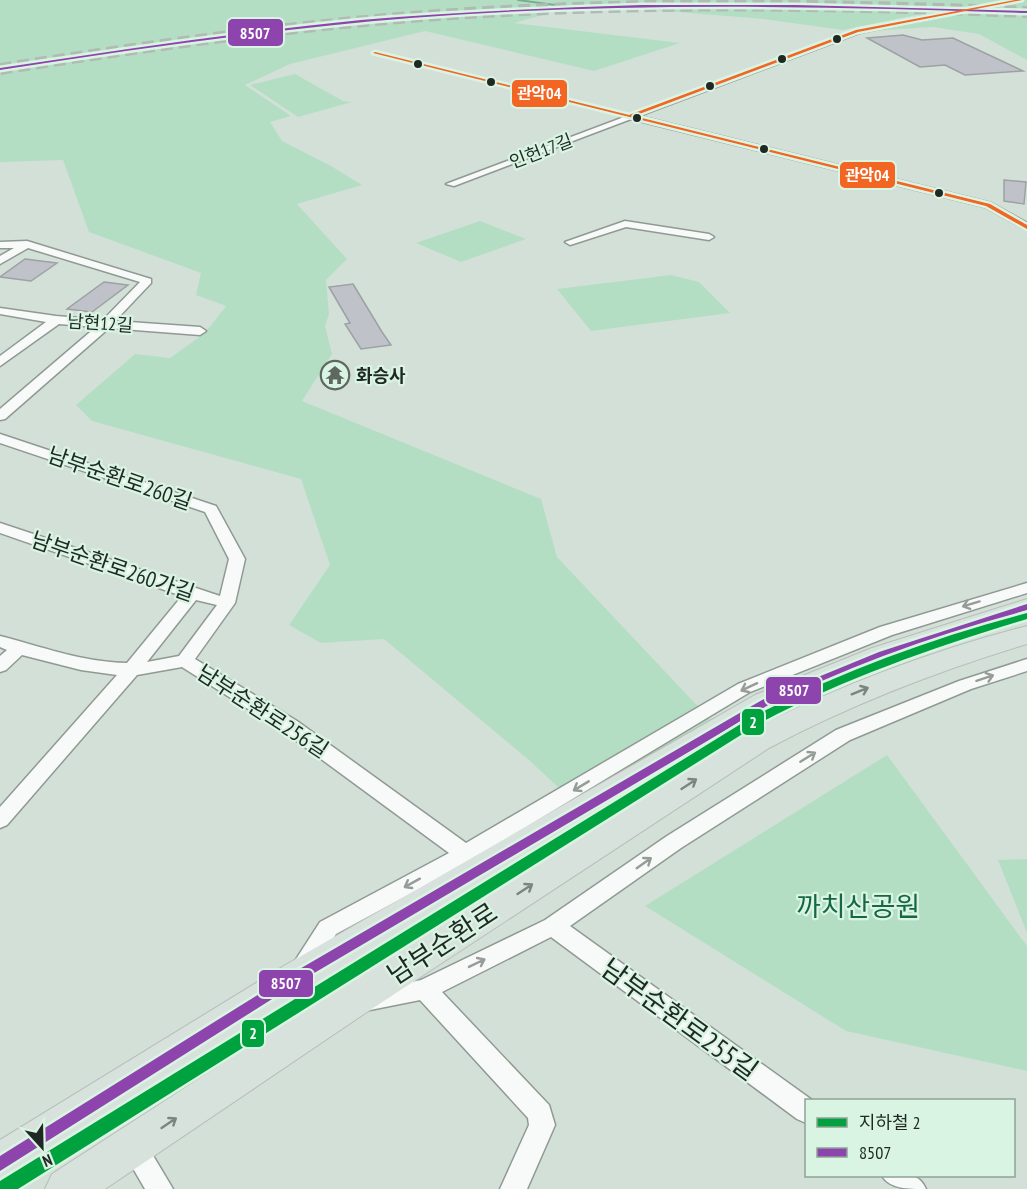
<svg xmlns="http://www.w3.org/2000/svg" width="1027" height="1189" font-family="'PT Sans Narrow','Noto Sans KR',sans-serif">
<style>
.green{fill:#b4dec4}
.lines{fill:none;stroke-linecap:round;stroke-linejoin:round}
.stream{stroke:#79ae8f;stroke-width:2}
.building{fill:#c0c2ca;stroke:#9da1a2;stroke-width:1.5}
.trunk-tunnel{stroke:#afbbb3;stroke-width:12;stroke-dasharray:12 6;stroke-linecap:butt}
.minor-casing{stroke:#909a93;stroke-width:3}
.primary-casing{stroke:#b6bdb8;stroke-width:2}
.minor{fill:#f8faf9;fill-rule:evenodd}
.primary{fill:#d7e2dc;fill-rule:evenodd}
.bus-1-casing{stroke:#daf4e3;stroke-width:5}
.bus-2-casing{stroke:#daf4e3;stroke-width:5}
.bus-1{fill:#8e44ad;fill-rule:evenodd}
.bus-2{fill:#f26522;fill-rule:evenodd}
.metro-1-casing{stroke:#daf4e3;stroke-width:5}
.metro-1{fill:#00a23f;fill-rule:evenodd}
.oneway{stroke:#969c98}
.oneway2{stroke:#7b857f}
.bus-dot{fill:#1f2822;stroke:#daf4e3;stroke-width:2}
.labels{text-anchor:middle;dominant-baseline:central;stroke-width:4.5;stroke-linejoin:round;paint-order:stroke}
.far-street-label{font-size:18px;fill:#1f2822;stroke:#daf4e3}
.far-poi-label{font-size:18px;font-weight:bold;fill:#1f2822;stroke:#daf4e3;text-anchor:start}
.street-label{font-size:22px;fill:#1f2822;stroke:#daf4e3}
.near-park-label{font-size:27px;fill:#156841;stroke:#daf4e3}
.near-street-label{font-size:27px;fill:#1f2822;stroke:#daf4e3}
.line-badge{stroke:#daf4e3;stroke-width:2}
.badge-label{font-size:16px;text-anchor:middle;font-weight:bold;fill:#fff}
</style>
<rect width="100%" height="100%" fill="#d3e0d7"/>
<g class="green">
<polygon points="0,0 1027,0 1027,60 979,34 933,27 870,31 949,16 931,12 843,30 763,19 581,4 514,23 680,43 594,71 425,31 290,64 245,85 291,116 270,122 282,141 331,166 362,185 297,204 347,259 326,280 329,314 325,326 332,354 302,401 541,499 557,557 723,733 588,815 530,761 384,639 321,643 289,625 330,565 301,479 92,421 76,405 135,354 170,358 205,333 226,306 196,295 201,273 89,232 63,160 0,162"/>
<polygon points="295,74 343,101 352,102 298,117 250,85"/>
<polygon points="480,221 526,239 461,262 416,243"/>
<polygon points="671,275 699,282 730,313 591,331 557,289"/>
<polygon points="887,755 1027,946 1027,1071 846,1031 645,906"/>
<polygon points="1027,859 1027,933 998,860"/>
</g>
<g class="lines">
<polyline class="stream" points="518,0 570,7"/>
</g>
<g class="building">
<polygon points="903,35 922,40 953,38 1023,71 965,75 945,65 920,67 867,38"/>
<polygon points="1004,180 1026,182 1024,204 1004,201"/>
<polygon points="25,259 57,263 31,281 0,277"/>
<polygon points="104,282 128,285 92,312 67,309"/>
<polygon points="353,284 382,332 391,345 361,349 345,324 350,323 329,287"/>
</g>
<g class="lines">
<path class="trunk-tunnel" d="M0,69C136,48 273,28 411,17C616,1 822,4 1027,12"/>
<g class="minor-casing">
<g id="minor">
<polygon points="936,14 938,17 859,33 639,116 991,203 1027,223 1027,230 985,207 631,119 454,186 446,184 855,30"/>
<polygon points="625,221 709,234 714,237 709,240 626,227 570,245 565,242"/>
<polygon points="27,241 151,279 151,283 115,321 200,327 206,331 200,335 109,328 5,419 0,420 0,409 96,327 59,324 0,366 0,356 46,322 0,314 0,308 56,316 103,320 140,282 28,248 0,264 0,256 14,248 0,248 0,242"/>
<path d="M0,434L216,506L245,559L235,603L195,659L297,721L466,843L738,684L880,627L1027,583V593L892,635L750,692L461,866L336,934L310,974L302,977L294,974L291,967L320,922L449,853L283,731L182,667L137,675L7,825L0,828V807L117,675L81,670L22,655L6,670L0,672V656L7,650L0,647V636C43,647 82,662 127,663L182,596L0,533V523L220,596L229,559L205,512L0,443ZM196,600L217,605L179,656L147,662Z"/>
<polygon points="1027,659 1027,671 971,689 850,740 681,848 570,926 812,1100 806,1100 806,1123 797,1119 551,937 442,992 549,1105 555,1125 527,1189 500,1189 529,1125 528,1118 420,1000 370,1010 362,1007 358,1000 362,993 421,980 545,920 667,836 836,730 959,681"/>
<polygon points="133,1134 142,1137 173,1189 145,1189 120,1146 124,1137"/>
<path d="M882,1176C899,1174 918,1170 926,1189C908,1189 890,1189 882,1176Z"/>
</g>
</g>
<g class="primary-casing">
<g id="primary">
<polygon points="1027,599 1027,616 892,660 777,709 308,989 15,1179 0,1185 0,1140 282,967 755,695 872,648"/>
<path d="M1027,626V644C938,671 852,704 769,748L361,1016L105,1189H45L52,1174L333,992L747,732C836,687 930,651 1027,626Z"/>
</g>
</g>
<use href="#minor" class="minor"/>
<use href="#primary" class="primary"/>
<g class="bus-1-casing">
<g id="bus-1">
<path d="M642,5H796L1027,11V13C822,6 616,2 411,18C273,29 136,49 0,70V68C120,50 240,32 361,20C454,12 548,8 642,5Z"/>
<polygon points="1027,604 1027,610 885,656 770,704 299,982 0,1171 0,1156 291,974 762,700 879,652"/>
</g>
</g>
<g class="bus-2-casing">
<polygon id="bus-2" points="1015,0 1022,0 858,32 634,116 990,204 1027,225 1027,229 986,206 373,53 375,52 629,115 856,30"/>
</g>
<use href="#bus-1" class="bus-1"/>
<use href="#bus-2" class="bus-2"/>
<g class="metro-1-casing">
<path id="metro-1" d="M1027,613V619C935,647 845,678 760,723L18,1189H0V1181L752,717C839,672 932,638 1027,613Z"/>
</g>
<use href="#metro-1" class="metro-1"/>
</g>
<defs><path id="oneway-shaft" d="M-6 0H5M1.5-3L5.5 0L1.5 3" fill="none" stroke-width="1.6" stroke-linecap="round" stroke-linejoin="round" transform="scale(1.5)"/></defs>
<g class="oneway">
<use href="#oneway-shaft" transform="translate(971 604) rotate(163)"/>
<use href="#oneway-shaft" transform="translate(985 678) rotate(-18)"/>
<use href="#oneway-shaft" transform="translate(749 687) rotate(155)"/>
<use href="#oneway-shaft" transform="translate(808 757) rotate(-32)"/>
<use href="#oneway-shaft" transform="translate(581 786) rotate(149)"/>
<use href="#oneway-shaft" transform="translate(644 863) rotate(-35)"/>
<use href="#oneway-shaft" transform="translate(412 883) rotate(151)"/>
<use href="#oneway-shaft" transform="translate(477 963) rotate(-26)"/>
</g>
<g class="oneway2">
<use href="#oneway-shaft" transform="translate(860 691) rotate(-22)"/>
<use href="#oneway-shaft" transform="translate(689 784) rotate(-33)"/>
<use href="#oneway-shaft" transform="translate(525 889) rotate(-33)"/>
<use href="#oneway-shaft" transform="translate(169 1123) rotate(-34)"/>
</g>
<defs>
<g id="temple-ring" transform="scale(1.5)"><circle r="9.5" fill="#daf4e3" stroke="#5e6861" stroke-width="1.5"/><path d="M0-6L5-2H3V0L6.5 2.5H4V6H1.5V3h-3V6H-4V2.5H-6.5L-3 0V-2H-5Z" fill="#5e6861"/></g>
</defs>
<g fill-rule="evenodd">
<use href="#temple-ring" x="335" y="375"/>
</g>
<g class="bus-dot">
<circle cx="837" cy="39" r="5"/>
<circle cx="782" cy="59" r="5"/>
<circle cx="418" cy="64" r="5"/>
<circle cx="491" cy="82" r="5"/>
<circle cx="710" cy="86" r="5"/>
<circle cx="637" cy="118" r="5"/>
<circle cx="764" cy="149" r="5"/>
<circle cx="939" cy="193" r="5"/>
</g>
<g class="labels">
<g class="far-street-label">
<text transform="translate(541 151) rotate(-21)">인헌17길</text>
<text transform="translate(100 323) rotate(4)">남현12길</text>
</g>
<g class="far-poi-label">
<text x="356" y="375">화승사</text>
</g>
<g class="street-label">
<text transform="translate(120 478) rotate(19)">남부순환로260길</text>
<text transform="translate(113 566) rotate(19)">남부순환로260가길</text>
<text transform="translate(263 711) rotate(33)">남부순환로256길</text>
</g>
<g class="near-park-label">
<text x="858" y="906">까치산공원</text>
</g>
<g class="near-street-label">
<text transform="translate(442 943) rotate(-33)">남부순환로</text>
<text transform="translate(680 1019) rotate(36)">남부순환로255길</text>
</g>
</g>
<g class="line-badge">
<rect x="227" y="18" width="57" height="29" rx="6" fill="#8e44ad"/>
<rect x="511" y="79" width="57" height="29" rx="6" fill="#f26522"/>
<rect x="839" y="161" width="57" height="28" rx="6" fill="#f26522"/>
<rect x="765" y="676" width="57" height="29" rx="6" fill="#8e44ad"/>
<rect x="741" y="708" width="24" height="28" rx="6" fill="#00a23f"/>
<rect x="258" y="969" width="56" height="29" rx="6" fill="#8e44ad"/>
<rect x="241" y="1019" width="24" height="29" rx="6" fill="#00a23f"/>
</g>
<g class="badge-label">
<text x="255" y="39">8507</text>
<text x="539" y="99">관악04</text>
<text x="867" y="181">관악04</text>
<text x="794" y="696">8507</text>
<text x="753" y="728">2</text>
<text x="286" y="989">8507</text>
<text x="253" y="1039">2</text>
</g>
<rect x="805" y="1099" width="210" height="78" fill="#daf4e3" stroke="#8fa296" stroke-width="1.5"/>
<rect x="817" y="1118" width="30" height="9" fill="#00a23f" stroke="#8fa296" stroke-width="1.5"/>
<text x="859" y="1129" font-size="18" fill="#1f2822">지하철 2</text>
<rect x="817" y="1148" width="30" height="9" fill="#8e44ad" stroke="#8fa296" stroke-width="1.5"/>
<text x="859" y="1159" font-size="18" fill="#1f2822">8507</text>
<g transform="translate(42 1147) rotate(158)" stroke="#daf4e3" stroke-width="4.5" paint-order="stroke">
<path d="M0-4.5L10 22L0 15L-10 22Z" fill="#1f2822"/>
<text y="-9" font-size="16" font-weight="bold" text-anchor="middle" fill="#1f2822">N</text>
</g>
</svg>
